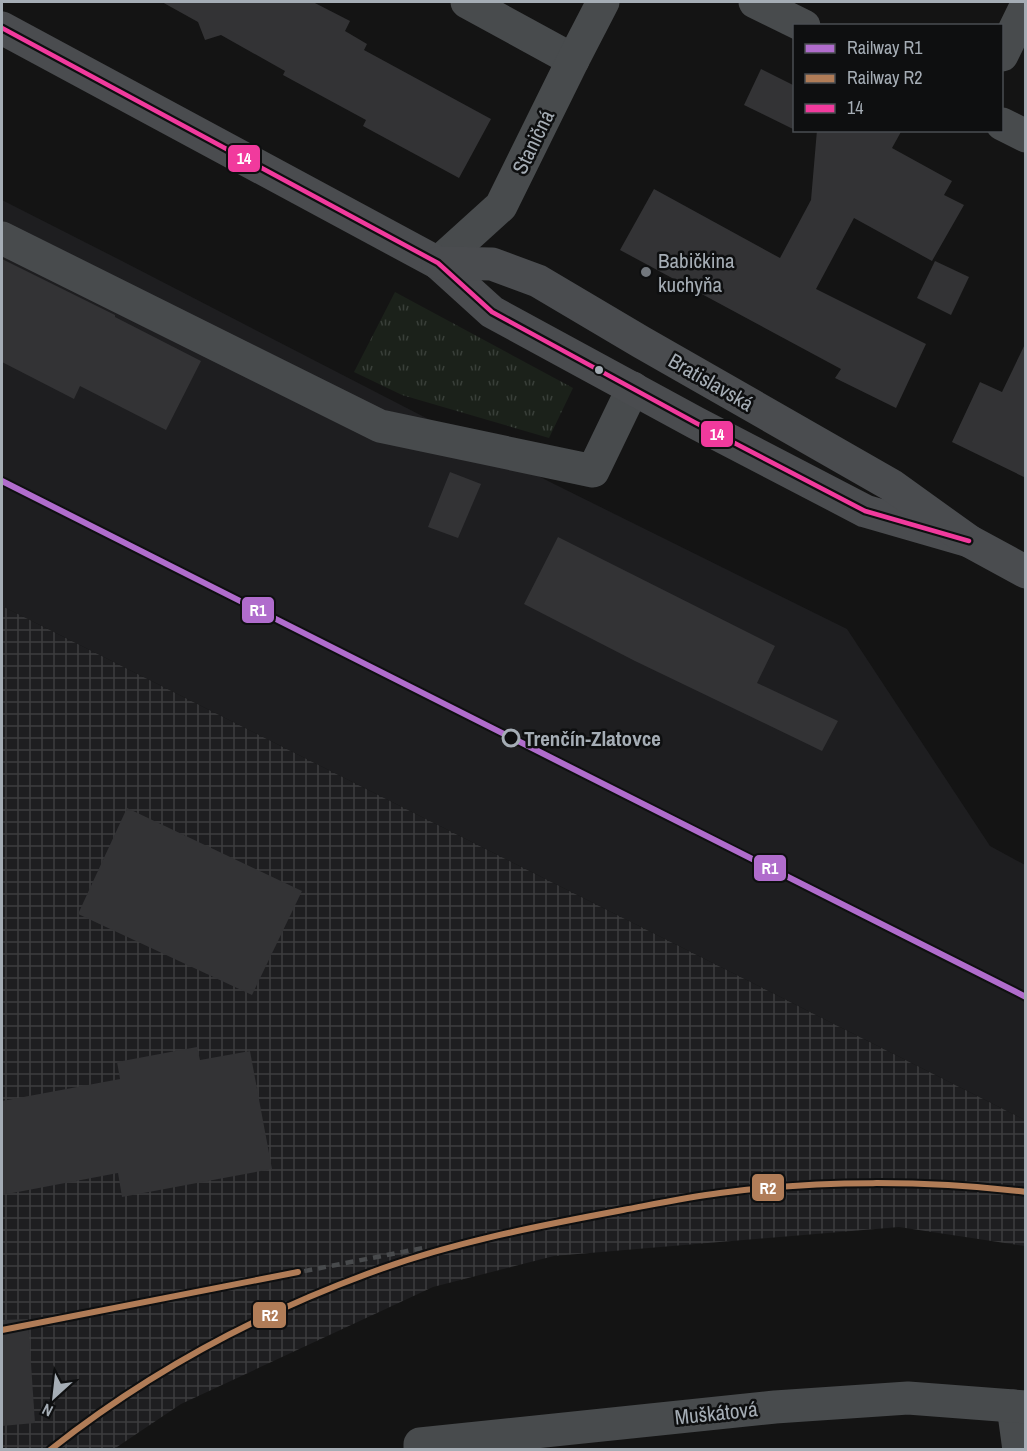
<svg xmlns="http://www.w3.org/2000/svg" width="1027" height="1451" font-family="'Archivo Narrow',sans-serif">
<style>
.built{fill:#1e1e20}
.industrial{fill:url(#industrial-grid)}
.grass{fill:url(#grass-tufts)}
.building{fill:#333335}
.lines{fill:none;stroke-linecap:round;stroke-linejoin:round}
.minor{stroke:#484b4d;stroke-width:33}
.major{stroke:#4a4c4f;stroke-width:33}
.rail{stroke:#484a4c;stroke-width:4.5;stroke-dasharray:8 6;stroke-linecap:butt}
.bus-1-casing{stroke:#0e0f10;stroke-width:9}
.bus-1{stroke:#f13a9d;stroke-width:4.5}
.rail-1-casing{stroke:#0e0f10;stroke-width:10}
.rail-2-casing{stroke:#0e0f10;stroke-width:10}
.rail-1{stroke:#b06ccc;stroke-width:6}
.rail-2{stroke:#b07c57;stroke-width:6}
.poi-dot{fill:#72777d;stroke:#0e0f10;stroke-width:2}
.bus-dot{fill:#a5adb5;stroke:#0e0f10;stroke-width:2}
.stop-dot{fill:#0e0f10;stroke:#a5adb5;stroke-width:3}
.labels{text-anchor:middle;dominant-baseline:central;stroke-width:5;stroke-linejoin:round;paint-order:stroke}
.street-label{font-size:21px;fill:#a5adb5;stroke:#0e0f10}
.poi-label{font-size:21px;fill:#a5adb5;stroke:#0e0f10;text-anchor:start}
.stop-label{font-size:21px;font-weight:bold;fill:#a5adb5;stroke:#0e0f10;text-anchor:start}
.line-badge{stroke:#0e0f10;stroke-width:2}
.badge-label{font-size:16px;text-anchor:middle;font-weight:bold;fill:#fff}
</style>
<defs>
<pattern id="industrial-grid" width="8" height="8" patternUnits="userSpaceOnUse" patternTransform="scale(1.5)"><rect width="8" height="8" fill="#1e1e20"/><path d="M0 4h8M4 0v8" fill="none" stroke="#3c3c3e"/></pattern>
<pattern id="grass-tufts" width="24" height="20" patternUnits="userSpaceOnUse" patternTransform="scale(1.5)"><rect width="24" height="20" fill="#1b211a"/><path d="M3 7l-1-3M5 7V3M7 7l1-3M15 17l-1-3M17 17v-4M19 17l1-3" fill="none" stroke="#393f39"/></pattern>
</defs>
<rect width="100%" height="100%" fill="#141414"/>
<polygon class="built" points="2,200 122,261 552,483 847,629 990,846 1025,865 1025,1120 2,606"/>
<polygon class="industrial" points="2,606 1025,1120 1025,1246 899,1227 554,1256 433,1287 181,1404 114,1449 2,1449"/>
<polygon class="grass" points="395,292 573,388 549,438 402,395 354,372"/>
<g class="building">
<polygon points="162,2 313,2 350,21 345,31 367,44 364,50 491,119 459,178 363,126 366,120 283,75 285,71 221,35 205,40 198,22"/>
<polygon points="761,69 795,86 795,130 744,105"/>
<polygon points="817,130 902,130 892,148 952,181 944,195 964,205 932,261 854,218 816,289 926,344 896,408 835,378 841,369 620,250 654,189 780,258 811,200"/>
<polygon points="2,259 115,315 115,317 201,361 166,430 80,386 74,399 2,362"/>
<polygon points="935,261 969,277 951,315 917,298"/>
<polygon points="1026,342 1026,478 952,442 980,382 1002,392"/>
<polygon points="450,472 481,484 458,538 428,527"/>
<polygon points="558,537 775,646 757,683 838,721 822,751 635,661 524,604"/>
<polygon points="127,808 302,891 252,995 78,914"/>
<polygon points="197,1047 200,1060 250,1051 272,1169 122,1197 118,1173 2,1195 2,1101 120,1079 117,1062"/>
<polygon points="28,1319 35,1423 2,1426 2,1320"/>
</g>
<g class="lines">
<g class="minor">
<polyline points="467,2 573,60"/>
<polyline points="755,2 804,26"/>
<polyline points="1002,55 1026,6"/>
<polyline points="1002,124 1026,136"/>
<polyline points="2,238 380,426 593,471 633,388"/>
<polyline points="438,263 501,206 573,60 603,2"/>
<polyline points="1013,1406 1019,1450"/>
<polyline points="420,1450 420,1444 775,1407 908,1398 1026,1407"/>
</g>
<g class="major">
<polyline points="2,28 438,263 492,312 696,423 865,511 969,541"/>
<polyline points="438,263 492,264 538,281 641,342 891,485 969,541 1026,572"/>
</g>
<g class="rail">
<polyline points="2,1330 428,1247"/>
<path d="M50,1450C145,1375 253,1316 367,1274C449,1243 537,1226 623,1210C655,1204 688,1197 720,1193C818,1180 928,1180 1026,1192"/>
</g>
<g class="bus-1-casing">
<polyline id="bus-1" points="2,28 438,263 492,312 696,423 865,511 969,541"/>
</g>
<use href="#bus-1" class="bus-1"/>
<g class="rail-1-casing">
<polyline id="rail-1" points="2,481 1026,997"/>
</g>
<g class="rail-2-casing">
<g id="rail-2">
<polyline points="2,1330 298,1272"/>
<path d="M50,1450C145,1375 253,1316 367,1274C449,1243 537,1226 623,1210C655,1204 688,1197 720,1193C818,1180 928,1180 1026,1192"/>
</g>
</g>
<use href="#rail-1" class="rail-1"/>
<use href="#rail-2" class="rail-2"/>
</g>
<circle class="poi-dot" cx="646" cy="272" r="6"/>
<circle class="bus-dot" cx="599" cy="370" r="5"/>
<circle class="stop-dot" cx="511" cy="738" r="8"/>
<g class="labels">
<g class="street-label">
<text transform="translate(533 142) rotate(-64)">Staničná</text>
<text transform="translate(711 382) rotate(30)">Bratislavská</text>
<text transform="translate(716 1413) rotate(-6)">Muškátová</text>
</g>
<g class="poi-label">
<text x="658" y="260">Babičkina<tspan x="658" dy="24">kuchyňa</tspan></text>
</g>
<g class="stop-label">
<text x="524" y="738">Trenčín-Zlatovce</text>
</g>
</g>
<g class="line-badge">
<rect x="227" y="144" width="34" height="29" rx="6" fill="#f13a9d"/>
<rect x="700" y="420" width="34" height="28" rx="6" fill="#f13a9d"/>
<rect x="241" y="596" width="34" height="28" rx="6" fill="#b06ccc"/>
<rect x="753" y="854" width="34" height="28" rx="6" fill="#b06ccc"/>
<rect x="751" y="1173" width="34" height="29" rx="6" fill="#b07c57"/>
<rect x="252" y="1301" width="35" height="28" rx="6" fill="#b07c57"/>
</g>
<g class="badge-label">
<text x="244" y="164">14</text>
<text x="717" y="440">14</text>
<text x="258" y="616">R1</text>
<text x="770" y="874">R1</text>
<text x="768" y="1194">R2</text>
<text x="270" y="1321">R2</text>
</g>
<rect width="1027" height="1451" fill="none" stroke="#a5adb5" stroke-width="6"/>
<rect x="793" y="24" width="210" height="108" fill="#0e0f10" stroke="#4a4e52" stroke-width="1.5"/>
<rect x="805" y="44" width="30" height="9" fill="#b06ccc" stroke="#4a4e52" stroke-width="1.5"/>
<text x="847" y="54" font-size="18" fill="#a5adb5">Railway R1</text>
<rect x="805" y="74" width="30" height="9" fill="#b07c57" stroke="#4a4e52" stroke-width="1.5"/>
<text x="847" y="84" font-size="18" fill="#a5adb5">Railway R2</text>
<rect x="805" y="104" width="30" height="9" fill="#f13a9d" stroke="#4a4e52" stroke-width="1.5"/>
<text x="847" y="114" font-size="18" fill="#a5adb5">14</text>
<g transform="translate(54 1397) rotate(207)" stroke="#0e0f10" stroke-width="4.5" paint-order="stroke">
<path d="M0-4.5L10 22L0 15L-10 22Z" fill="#a5adb5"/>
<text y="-9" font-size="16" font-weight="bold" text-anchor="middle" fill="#a5adb5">N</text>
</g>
</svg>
